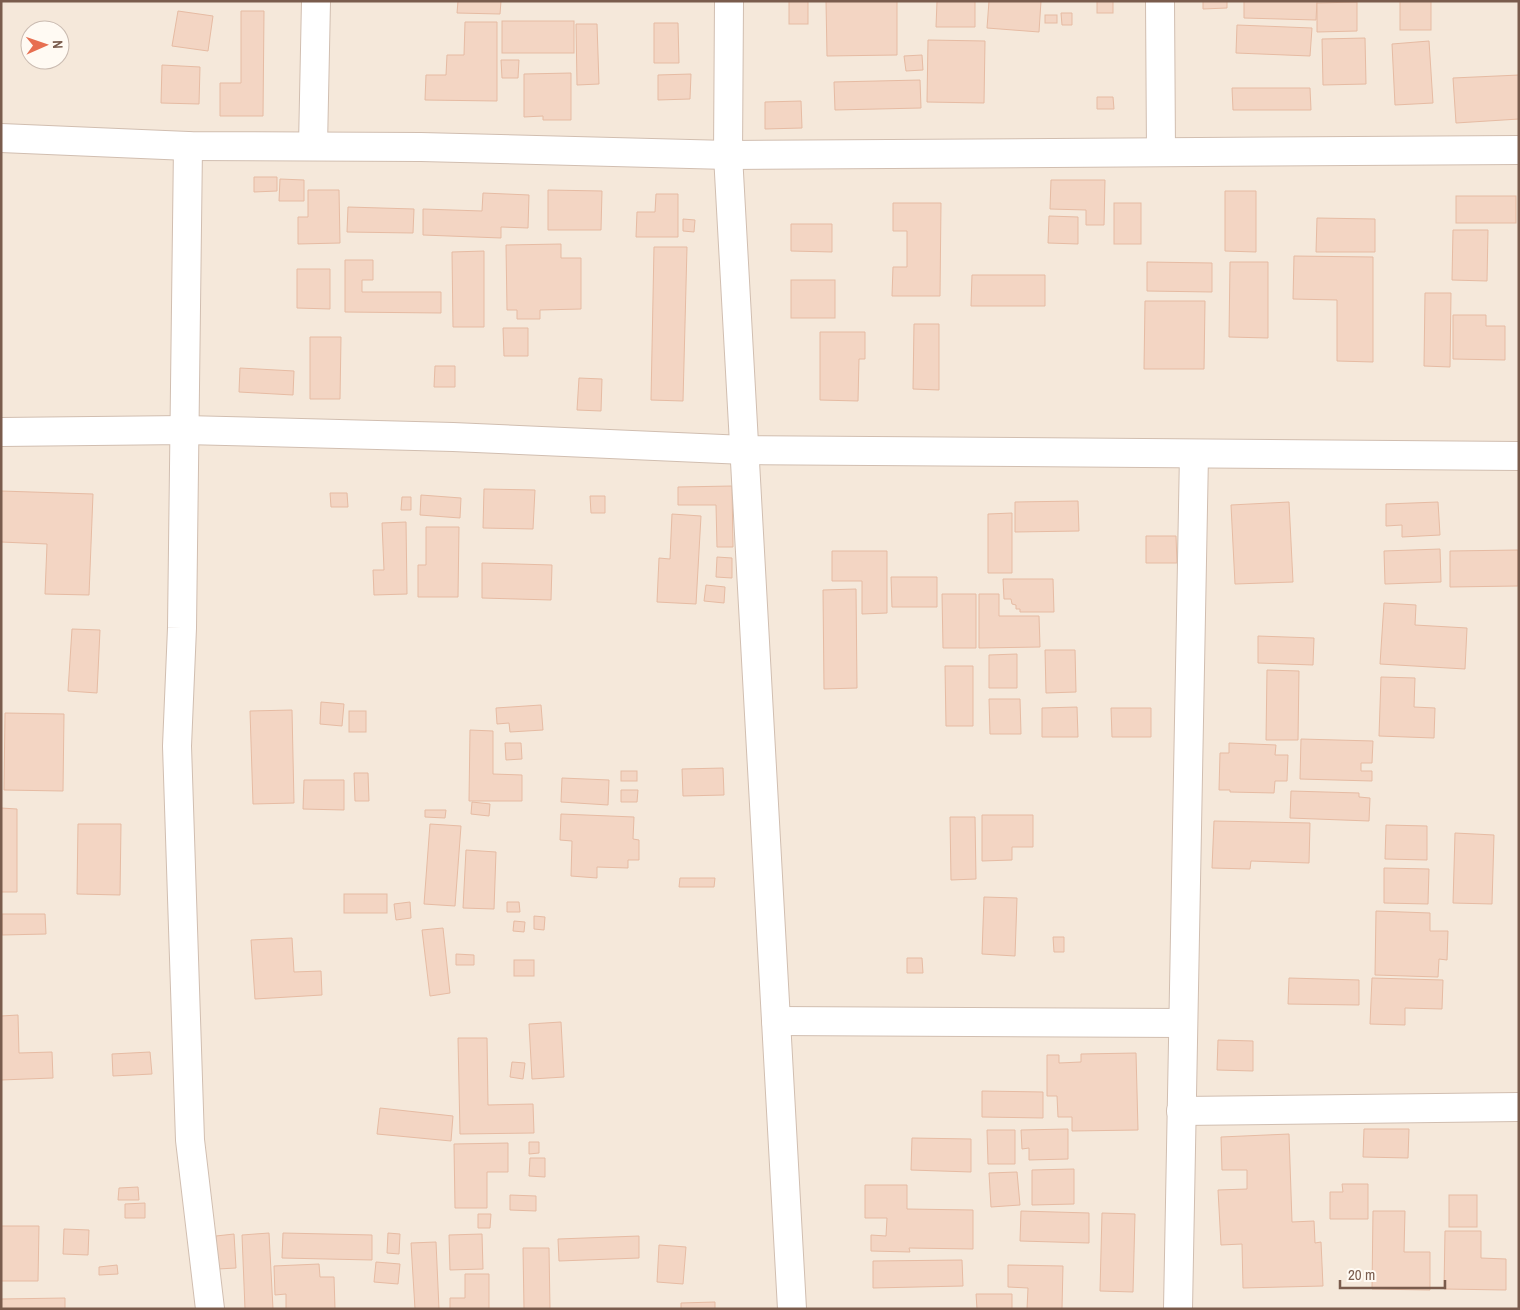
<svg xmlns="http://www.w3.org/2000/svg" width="1520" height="1310" font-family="'Archivo Narrow',sans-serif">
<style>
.residential{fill:#f5e8da;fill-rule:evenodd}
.building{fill:#f3d5c3;stroke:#e6bba3}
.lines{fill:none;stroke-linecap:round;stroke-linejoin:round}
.minor-casing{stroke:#d1beb0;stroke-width:30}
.minor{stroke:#fff;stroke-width:28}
</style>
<rect width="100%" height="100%" fill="#fdf6ec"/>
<path class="residential" d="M1,1H1519V1309H1ZM30,30H60V60H30Z"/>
<g class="building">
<polygon points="458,1 501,1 500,14 457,13"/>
<rect x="789" y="1" width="19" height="23"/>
<polygon points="826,1 897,1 897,55 827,56"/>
<polygon points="937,1 975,1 975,27 936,27"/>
<polygon points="989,1 1041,1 1039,32 987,28"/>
<rect x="1097" y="1" width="16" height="12"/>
<polygon points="1203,1 1227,1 1227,8 1203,9"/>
<polygon points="1244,1 1317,1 1316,20 1244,18"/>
<rect x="1400" y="1" width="31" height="29"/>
<polygon points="1357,2 1357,31 1317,32 1317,3"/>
<polygon points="178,11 213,16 208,51 172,46"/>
<polygon points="241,11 264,11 263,116 220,116 220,83 241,83"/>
<polygon points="1061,13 1072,13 1072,25 1062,25"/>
<rect x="1045" y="15" width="12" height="8"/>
<rect x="502" y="21" width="72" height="32"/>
<polygon points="465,22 497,22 497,101 425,100 426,75 446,75 447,55 464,55"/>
<polygon points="654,23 678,23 679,63 654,63"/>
<polygon points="576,24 597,24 599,84 577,85"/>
<polygon points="1237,25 1312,28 1310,56 1236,53"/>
<polygon points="1365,38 1366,84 1323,85 1322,39"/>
<polygon points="928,40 985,41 984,103 927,102"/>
<polygon points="1429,41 1433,103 1395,105 1392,44"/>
<polygon points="922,55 923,70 906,71 904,56"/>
<polygon points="501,60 519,60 518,78 502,78"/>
<polygon points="162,65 200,67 199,104 161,103"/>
<polygon points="571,73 571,120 543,120 543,116 524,117 524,74"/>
<polygon points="691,74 690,99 658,100 658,75"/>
<polygon points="1519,75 1519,119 1456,123 1453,78"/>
<polygon points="920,80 921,108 835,110 834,82"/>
<polygon points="1232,88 1310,88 1311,110 1233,110"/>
<polygon points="1097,97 1113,97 1114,109 1097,109"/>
<polygon points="801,101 802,128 765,129 765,102"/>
<polygon points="254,177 277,177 277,191 254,192"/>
<polygon points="280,179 304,180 304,201 279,201"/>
<polygon points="1051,180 1105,180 1104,225 1086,225 1086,210 1050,209"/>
<polygon points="308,190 339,190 340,243 298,244 298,217 308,217"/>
<polygon points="548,190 602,191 601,230 548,230"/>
<polygon points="1225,191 1256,191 1256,252 1225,251"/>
<polygon points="483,193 529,195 528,228 501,227 501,238 423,235 423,209 482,211"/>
<polygon points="656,194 678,194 678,237 636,237 637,212 655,212"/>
<rect x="1456" y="196" width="60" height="27"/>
<polygon points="893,203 941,203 940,296 892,296 893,267 907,267 907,231 893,231"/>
<rect x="1114" y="203" width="27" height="41"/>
<polygon points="348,207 414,209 413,233 347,232"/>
<polygon points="1049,216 1078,217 1078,244 1048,243"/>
<polygon points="1317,218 1375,219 1375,252 1316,252"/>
<polygon points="683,219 695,220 694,232 683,231"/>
<polygon points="791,224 832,224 832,252 791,251"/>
<polygon points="1453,230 1488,230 1487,281 1452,280"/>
<polygon points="561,244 561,258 581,258 581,309 540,310 540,319 517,319 517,310 507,310 506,245"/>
<polygon points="654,247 687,247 683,401 651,400"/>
<polygon points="484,251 484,327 453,327 452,252"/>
<polygon points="1294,256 1373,257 1373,362 1337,361 1337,300 1293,299"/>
<polygon points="345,260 373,260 373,280 362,280 362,292 441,292 441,313 345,312"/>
<polygon points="1147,262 1212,263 1212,292 1147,291"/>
<polygon points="1230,262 1268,262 1268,338 1229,337"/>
<polygon points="297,269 330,269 330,309 297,308"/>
<polygon points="972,275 1045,275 1045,306 971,306"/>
<rect x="791" y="280" width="44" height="38"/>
<polygon points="1425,293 1451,293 1450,367 1424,366"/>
<polygon points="1145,301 1205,301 1204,369 1144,369"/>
<polygon points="1453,315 1486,315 1486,326 1505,326 1505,360 1453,359"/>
<polygon points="914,324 939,324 939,390 913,389"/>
<polygon points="503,328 528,328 528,356 504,356"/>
<polygon points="820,332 865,332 865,359 859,359 858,401 820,400"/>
<polygon points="310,337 341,337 340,399 310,399"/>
<polygon points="435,366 455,366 455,387 434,387"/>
<polygon points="240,368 294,371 293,395 239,392"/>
<polygon points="579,378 602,379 601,411 577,410"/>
<polygon points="732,486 733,547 717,547 716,505 678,505 678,487"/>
<polygon points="484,489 535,490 533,529 483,528"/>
<polygon points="1,491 93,494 89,595 45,594 47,544 1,542"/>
<polygon points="330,493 347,493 348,507 331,507"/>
<polygon points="421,495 461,498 460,518 420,515"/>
<polygon points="590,496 605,496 605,513 591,513"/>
<polygon points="402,497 411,497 411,510 401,510"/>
<polygon points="1078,501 1079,531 1015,532 1015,502"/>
<polygon points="1289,502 1293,582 1235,584 1231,505"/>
<polygon points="1438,502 1440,535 1402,537 1402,525 1386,526 1386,504"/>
<polygon points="1012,513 1012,573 988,573 988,514"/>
<polygon points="672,514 701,516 696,604 657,602 659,558 670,559"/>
<polygon points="406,522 407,594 374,595 373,570 384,570 382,523"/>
<polygon points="426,527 459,527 458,597 418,597 418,565 426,565"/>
<polygon points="1146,536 1176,536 1177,563 1146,563"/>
<polygon points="1440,549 1441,582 1385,584 1384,551"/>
<polygon points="1518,550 1518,586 1450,587 1450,551"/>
<polygon points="832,551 887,551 887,613 862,614 862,581 832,581"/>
<polygon points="717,557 732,558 732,578 716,577"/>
<polygon points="482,563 552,565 551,600 482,598"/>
<polygon points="891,577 937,577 937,607 892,607"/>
<polygon points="1003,579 1053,579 1054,612 1020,612 1020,609 1016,609 1016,605 1012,604 1011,599 1004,599"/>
<polygon points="706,585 725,587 724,603 704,601"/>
<polygon points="856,589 857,688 824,689 823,590"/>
<polygon points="942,594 976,594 976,648 943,648"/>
<polygon points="979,594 999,594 999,616 1039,616 1040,647 979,648"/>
<polygon points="1384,603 1416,605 1415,625 1467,628 1465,669 1380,664"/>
<polygon points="72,629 100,630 97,693 68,691"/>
<polygon points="1258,636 1314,638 1313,665 1258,663"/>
<polygon points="1045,650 1075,650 1076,692 1046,693"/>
<polygon points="1017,654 1017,688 989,688 989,655"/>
<polygon points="945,666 973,666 973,726 946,726"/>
<polygon points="1267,670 1299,671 1298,740 1266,740"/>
<polygon points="1381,677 1415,678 1414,707 1435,708 1434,738 1379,736"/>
<polygon points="989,699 1020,699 1021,734 990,734"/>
<polygon points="321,702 344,704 342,726 320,724"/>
<polygon points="541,705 543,730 510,732 509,723 497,724 496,708"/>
<polygon points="1077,707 1078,737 1042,737 1042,708"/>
<polygon points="1111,708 1151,708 1151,737 1112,737"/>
<polygon points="292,710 294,803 253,804 250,711"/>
<rect x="349" y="711" width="17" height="21"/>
<polygon points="5,713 64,714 63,791 4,790"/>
<polygon points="470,730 493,731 493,774 522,775 522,801 469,801"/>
<polygon points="1301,739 1373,741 1372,763 1361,763 1361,771 1372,771 1372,781 1300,779"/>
<polygon points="505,743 521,743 522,759 506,760"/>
<polygon points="1229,743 1276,745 1275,755 1288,755 1287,781 1275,781 1274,793 1230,792 1230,790 1219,790 1220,753 1229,753"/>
<polygon points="723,768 724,795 683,796 682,769"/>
<rect x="621" y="771" width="16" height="10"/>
<polygon points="354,773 368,773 369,801 355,801"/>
<polygon points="562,778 609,780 608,805 561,802"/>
<polygon points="304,780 344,780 344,810 303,809"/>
<polygon points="621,790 638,790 637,802 621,802"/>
<polygon points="1291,791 1359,793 1359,797 1370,798 1369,821 1290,818"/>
<polygon points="472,802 490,804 489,816 471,814"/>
<polygon points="1,808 17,809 17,892 1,892"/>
<polygon points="425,810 446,810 445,818 425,817"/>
<polygon points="561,814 634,817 633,839 639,840 639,860 628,860 628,868 597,867 597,878 571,876 572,841 560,840"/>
<polygon points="982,815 1033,815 1033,847 1012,847 1012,860 982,861"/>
<polygon points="950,817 975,817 976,879 951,880"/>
<polygon points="1214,821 1310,823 1309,863 1251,861 1250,869 1212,868"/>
<polygon points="78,824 121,824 120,895 77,894"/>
<polygon points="430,824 461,826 455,906 424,904"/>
<polygon points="1386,825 1427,826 1427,860 1385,859"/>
<polygon points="1455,833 1494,835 1492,904 1453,903"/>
<polygon points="466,850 496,852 494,909 463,908"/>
<polygon points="1384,868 1429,869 1428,904 1384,903"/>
<polygon points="680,878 715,878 714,887 679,887"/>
<rect x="344" y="894" width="43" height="19"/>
<polygon points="984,897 1017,898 1015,956 982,954"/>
<polygon points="410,902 411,918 396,920 394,904"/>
<polygon points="507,902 519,902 520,912 507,912"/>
<polygon points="1376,911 1430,913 1430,931 1448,931 1447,960 1439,959 1438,977 1375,975"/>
<polygon points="2,914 45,914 46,934 2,935"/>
<polygon points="534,916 545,917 544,930 534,929"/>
<polygon points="514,921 525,922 524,932 513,931"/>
<polygon points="443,928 450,993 430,996 422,930"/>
<polygon points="1053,937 1064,937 1064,952 1054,952"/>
<polygon points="292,938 294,972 321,971 322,995 255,999 251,940"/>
<polygon points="456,954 474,955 474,965 456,965"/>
<polygon points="907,958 922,958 923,973 907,973"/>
<rect x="514" y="960" width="20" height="16"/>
<polygon points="1289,978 1359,980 1359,1005 1288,1004"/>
<polygon points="1372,978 1443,980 1442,1009 1405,1008 1405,1025 1370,1024"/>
<polygon points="18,1015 19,1053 52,1052 53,1078 1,1080 1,1016"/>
<polygon points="561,1022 564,1077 532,1079 529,1024"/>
<polygon points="458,1038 487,1038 488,1105 533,1104 534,1133 460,1134"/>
<polygon points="1218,1040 1253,1041 1253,1071 1217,1070"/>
<polygon points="150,1052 152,1074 113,1076 112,1054"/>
<polygon points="1136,1053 1138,1130 1072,1131 1072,1117 1058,1117 1057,1096 1047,1096 1047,1055 1059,1055 1059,1063 1081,1062 1081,1054"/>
<polygon points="512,1062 525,1063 523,1079 510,1077"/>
<polygon points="982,1091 1043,1092 1043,1118 982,1117"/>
<polygon points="380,1108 453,1116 451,1141 377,1134"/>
<polygon points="1068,1129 1068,1159 1029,1160 1029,1148 1022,1149 1021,1130"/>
<polygon points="1364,1129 1409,1129 1408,1158 1363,1157"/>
<polygon points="987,1130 1015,1130 1015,1164 988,1164"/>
<polygon points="1289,1134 1292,1222 1314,1221 1315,1243 1321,1242 1323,1286 1243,1288 1242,1244 1221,1245 1218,1190 1247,1189 1247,1170 1222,1170 1221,1137"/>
<polygon points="912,1138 971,1139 971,1172 911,1170"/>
<polygon points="529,1142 539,1142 539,1153 529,1154"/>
<polygon points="508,1143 508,1172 487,1172 487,1208 455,1208 454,1144"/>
<polygon points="530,1158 545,1158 545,1177 529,1176"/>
<polygon points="1074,1169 1074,1204 1032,1205 1032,1170"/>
<polygon points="1017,1172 1020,1205 991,1207 989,1173"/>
<polygon points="1342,1184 1368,1184 1368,1219 1330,1219 1330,1192 1343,1192"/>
<polygon points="865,1185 907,1185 907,1209 973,1210 973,1249 909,1248 910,1252 871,1251 871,1235 886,1236 887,1218 865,1218"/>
<polygon points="138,1187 139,1200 118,1200 119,1188"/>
<polygon points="510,1195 536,1196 536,1211 510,1210"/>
<rect x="1449" y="1195" width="28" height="32"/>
<polygon points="145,1203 145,1218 125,1218 125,1204"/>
<polygon points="1021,1211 1089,1213 1089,1243 1020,1241"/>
<polygon points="1373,1211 1405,1211 1404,1252 1430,1252 1430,1290 1372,1289"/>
<polygon points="1102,1213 1135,1214 1133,1292 1100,1291"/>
<polygon points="478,1214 491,1214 490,1228 478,1228"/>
<polygon points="1,1226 39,1226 38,1281 1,1281"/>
<polygon points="64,1229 89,1230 88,1255 63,1254"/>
<polygon points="1445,1231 1481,1231 1481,1258 1506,1259 1506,1290 1444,1289"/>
<polygon points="269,1233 273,1309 245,1309 242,1235"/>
<polygon points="283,1233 372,1235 372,1260 282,1258"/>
<polygon points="388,1233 400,1234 399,1254 387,1253"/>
<polygon points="234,1234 236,1268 218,1269 216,1236"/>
<polygon points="482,1234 483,1269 450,1270 449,1235"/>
<polygon points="639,1236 639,1258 559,1261 558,1239"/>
<polygon points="436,1242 439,1309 415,1309 411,1243"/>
<polygon points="659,1245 686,1247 683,1284 657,1282"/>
<polygon points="523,1248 549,1248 550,1309 524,1309"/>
<polygon points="962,1260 963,1286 873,1288 873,1261"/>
<polygon points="376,1262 400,1264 398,1284 374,1282"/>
<polygon points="319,1264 320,1277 334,1277 335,1309 286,1309 286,1294 275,1295 274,1266"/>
<polygon points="117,1265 118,1274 99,1275 99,1267"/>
<polygon points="1008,1265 1063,1266 1062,1309 1027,1309 1028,1288 1008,1287"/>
<polygon points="465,1274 489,1274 489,1309 450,1309 450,1298 465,1298"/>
<polygon points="976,1294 1012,1294 1012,1309 977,1309"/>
<polygon points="65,1298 65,1309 1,1309 1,1299"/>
<polygon points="715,1302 715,1309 681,1309 681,1303"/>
</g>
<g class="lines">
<g class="minor-casing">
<g id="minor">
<polyline points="729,1 728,155 792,1309"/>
<polyline points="1160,1 1161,152"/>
<polyline points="1,138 188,146 421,147 728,155 1519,150"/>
<polyline points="188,146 182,628 177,746 190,1140 210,1309"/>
<polyline points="313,146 316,1"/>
<polyline points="1,432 185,430 453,437 745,450 1519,456"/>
<polyline points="776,1021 1183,1023"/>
<polyline points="1181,1111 1519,1107"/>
<polyline points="1178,1309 1194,454"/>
</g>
</g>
<use href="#minor" class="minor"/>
</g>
<rect width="1520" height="1310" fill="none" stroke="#7a5c4d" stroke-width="5"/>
<g transform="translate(45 45) rotate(88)"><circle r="24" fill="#fffaf3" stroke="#cabbb1"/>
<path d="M0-4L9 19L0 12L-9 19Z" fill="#e76f51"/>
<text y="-8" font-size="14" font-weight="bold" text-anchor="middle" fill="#7a5c4d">N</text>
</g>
<path d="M1340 1280v8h105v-8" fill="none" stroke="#7a5c4d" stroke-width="2.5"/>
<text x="1348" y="1280" font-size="15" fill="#7a5c4d" stroke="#fffaf3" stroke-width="4" paint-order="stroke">20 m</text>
</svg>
